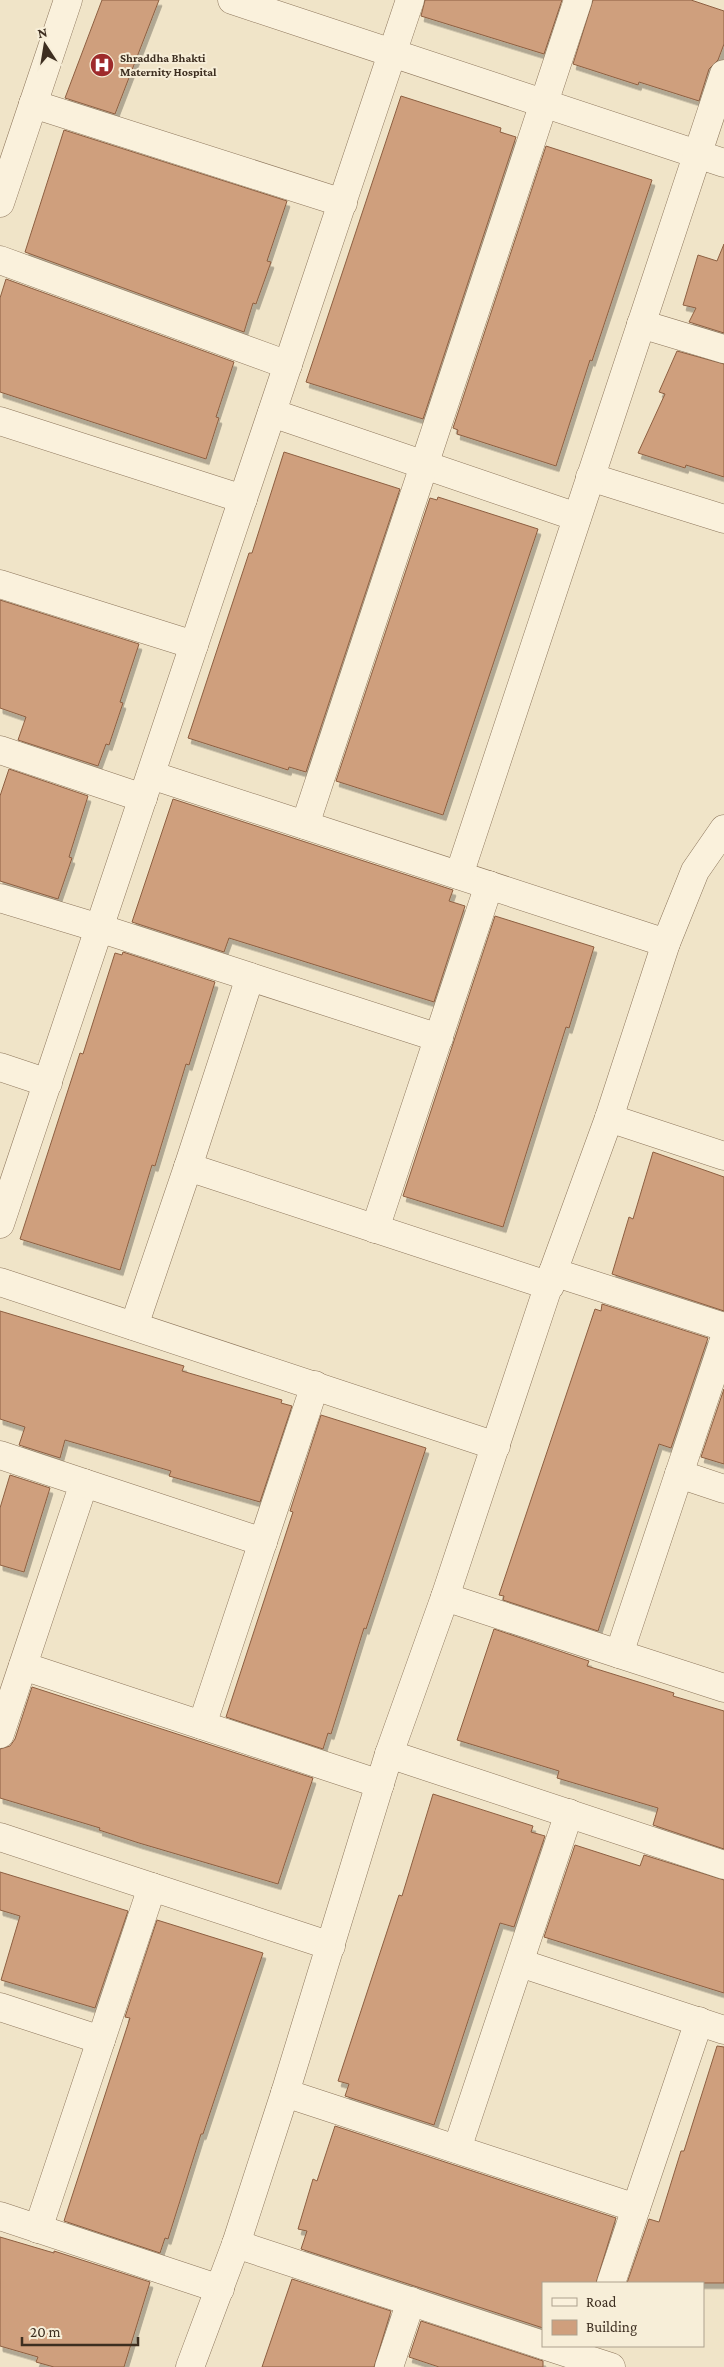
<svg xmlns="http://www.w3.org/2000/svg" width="724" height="2367" font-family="'Crimson Pro',serif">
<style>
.building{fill:#cf9f7d;stroke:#8d5f41;filter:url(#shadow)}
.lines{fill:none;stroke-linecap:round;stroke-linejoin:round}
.minor-casing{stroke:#8d765c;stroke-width:29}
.minor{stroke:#faf1dc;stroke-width:28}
.labels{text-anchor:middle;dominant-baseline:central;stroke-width:4;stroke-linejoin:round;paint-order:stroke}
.poi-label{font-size:12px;font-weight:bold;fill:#3d2e20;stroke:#f7eed8;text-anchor:start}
</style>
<defs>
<filter id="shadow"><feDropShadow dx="3" dy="5.5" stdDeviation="0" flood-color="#0004"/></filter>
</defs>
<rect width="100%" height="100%" fill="#f0e4c8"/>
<g class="building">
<polygon points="102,0 159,0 115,114 65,98"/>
<polygon points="425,0 562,0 544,54 421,16"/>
<polygon points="593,0 691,0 724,11 724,44 718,60 709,69 699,101 639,82 638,85 573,64"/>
<polygon points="401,96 501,128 500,132 516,137 423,419 306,382"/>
<polygon points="64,130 287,201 267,261 271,262 256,304 253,303 244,332 25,252"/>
<polygon points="546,146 652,180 592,361 590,360 556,466 457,434 458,430 453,428"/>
<polygon points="724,244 724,333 689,322 696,308 683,305 698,255 717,261"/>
<polygon points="6,279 234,362 216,417 219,418 206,459 0,392 0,298"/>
<polygon points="677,351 724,364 724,477 686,465 685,468 638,453 665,394 659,392"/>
<polygon points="284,452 400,489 306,772 289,767 288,770 188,738 249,553 252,553"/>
<polygon points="438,497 538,529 443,815 336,781 430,498 437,500"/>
<polygon points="0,600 139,644 120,702 123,703 109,745 106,744 98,766 18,740 26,717 0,708"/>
<polygon points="9,769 88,796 69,857 72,858 58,899 0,881 0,796"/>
<polygon points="173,799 453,890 449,901 465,906 434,1002 229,938 224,952 132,922"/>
<polygon points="495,916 594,947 569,1028 566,1027 503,1227 403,1196"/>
<polygon points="123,952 215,982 189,1065 186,1064 155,1166 152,1165 120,1270 20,1239 80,1053 83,1054 115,953 122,955"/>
<polygon points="653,1152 724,1177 724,1311 612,1274 629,1217 633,1219"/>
<polygon points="602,1304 708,1338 671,1448 659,1444 598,1631 503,1600 504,1596 499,1595 595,1309 601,1311"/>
<polygon points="0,1311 184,1366 182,1371 282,1400 281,1403 292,1406 260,1502 169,1476 171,1471 65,1440 60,1458 19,1445 25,1427 0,1419"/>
<polygon points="724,1389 724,1464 701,1457"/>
<polygon points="321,1415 426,1448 366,1629 364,1628 331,1734 328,1733 323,1749 226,1717 293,1512 290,1511"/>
<polygon points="10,1475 50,1488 24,1572 0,1565 0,1508"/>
<polygon points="494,1629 589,1661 587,1666 674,1693 673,1696 724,1711 724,1849 653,1825 658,1808 557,1778 559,1771 457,1740"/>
<polygon points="32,1687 313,1778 278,1884 139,1843 99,1830 100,1828 0,1798 0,1749 10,1746 15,1739"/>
<polygon points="433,1794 533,1826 531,1832 545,1836 514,1927 500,1923 434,2125 345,2096 349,2084 338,2081 399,1895 402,1896"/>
<polygon points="575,1845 640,1866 644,1855 724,1880 724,1993 544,1937"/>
<polygon points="0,1872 128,1911 95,2008 1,1980 20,1916 0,1910"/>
<polygon points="157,1920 263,1953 203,2134 201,2134 168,2239 165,2238 160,2253 64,2221 130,2018 125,2017"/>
<polygon points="717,2046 724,2047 724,2283 627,2283 649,2219 659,2222 681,2151 684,2151"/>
<polygon points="335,2126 616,2218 596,2283 543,2283 543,2328 301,2249 307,2231 298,2229 313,2179 317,2181"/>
<polygon points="0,2237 54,2253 54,2251 150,2282 124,2367 54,2367 36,2362 38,2357 0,2346"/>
<polygon points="292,2279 391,2311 374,2367 262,2367"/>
<polygon points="421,2321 540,2360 543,2361 543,2367 439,2367 409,2357"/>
</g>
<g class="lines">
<g class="minor-casing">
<g id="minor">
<polyline points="232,0 724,163"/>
<polyline points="33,104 343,203"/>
<polyline points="0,203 68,0"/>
<polyline points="0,260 288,365"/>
<polyline points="641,324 724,349"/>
<polyline points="272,413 577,517"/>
<polyline points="0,421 243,499"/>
<polyline points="590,477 724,519"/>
<polyline points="0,584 194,645"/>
<polyline points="0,750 143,798"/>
<polyline points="151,775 666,943"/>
<polyline points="305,825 578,0"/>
<polyline points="459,875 724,74"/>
<polyline points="0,898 99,928 439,1038"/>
<polyline points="0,1067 48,1083"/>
<polyline points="609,1118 724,1156"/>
<polyline points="188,1167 250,977"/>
<polyline points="0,1224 410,0"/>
<polyline points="375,1229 489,885"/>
<polyline points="553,1272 724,1327"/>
<polyline points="0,1282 496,1446"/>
<polyline points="134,1326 188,1167 550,1286"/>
<polyline points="0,1455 84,1483 0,1734"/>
<polyline points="679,1474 724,1340"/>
<polyline points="84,1483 263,1542"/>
<polyline points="445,1597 619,1654 679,1474 724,1489"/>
<polyline points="619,1654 724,1688"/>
<polyline points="23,1666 380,1784"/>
<polyline points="202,1725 315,1385"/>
<polyline points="389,1754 724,1865"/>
<polyline points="0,1837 331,1946"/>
<polyline points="520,1963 724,2030"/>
<polyline points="0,2007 101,2040"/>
<polyline points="285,2093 636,2208 611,2283"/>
<polyline points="457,2149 569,1813"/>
<polyline points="636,2208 699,2021"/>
<polyline points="0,2216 220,2289"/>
<polyline points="38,2229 152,1887"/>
<polyline points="236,2244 543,2345"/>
<polyline points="546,2346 611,2367"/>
<polyline points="190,2367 236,2244 285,2093 389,1754 445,1597 553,1272 609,1118 666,943 695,871 724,829"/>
<polyline points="389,2367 411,2301"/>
</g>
</g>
<use href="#minor" class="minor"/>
</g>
<defs>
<g id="hospital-disc" transform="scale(1.25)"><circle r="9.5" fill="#9e2a2b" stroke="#f7eed8"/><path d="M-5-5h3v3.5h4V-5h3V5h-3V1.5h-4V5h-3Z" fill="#fff"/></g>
</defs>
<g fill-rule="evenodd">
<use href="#hospital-disc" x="102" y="65"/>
</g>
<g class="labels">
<g class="poi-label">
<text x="120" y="58">Shraddha Bhakti<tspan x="120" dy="14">Maternity Hospital</tspan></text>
</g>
</g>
<rect x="542" y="2282" width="162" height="65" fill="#f7eed8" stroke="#ada18e"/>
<rect x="552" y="2298" width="25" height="8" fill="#faf1dc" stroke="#ada18e"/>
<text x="586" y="2307" font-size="15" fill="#3d2e20">Road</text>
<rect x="552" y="2320" width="25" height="15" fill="#cf9f7d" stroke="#ada18e"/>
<text x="586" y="2332" font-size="15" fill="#3d2e20">Building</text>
<g transform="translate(45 45) rotate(348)" stroke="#f7eed8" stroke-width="4" paint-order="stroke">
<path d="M0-4L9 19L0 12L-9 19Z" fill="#3d2e20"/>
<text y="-8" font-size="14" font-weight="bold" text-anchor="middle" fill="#3d2e20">N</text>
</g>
<path d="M22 2337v8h116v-8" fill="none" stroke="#3d2e20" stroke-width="2.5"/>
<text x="30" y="2337" font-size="15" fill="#3d2e20" stroke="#f7eed8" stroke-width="4" paint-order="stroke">20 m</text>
</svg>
